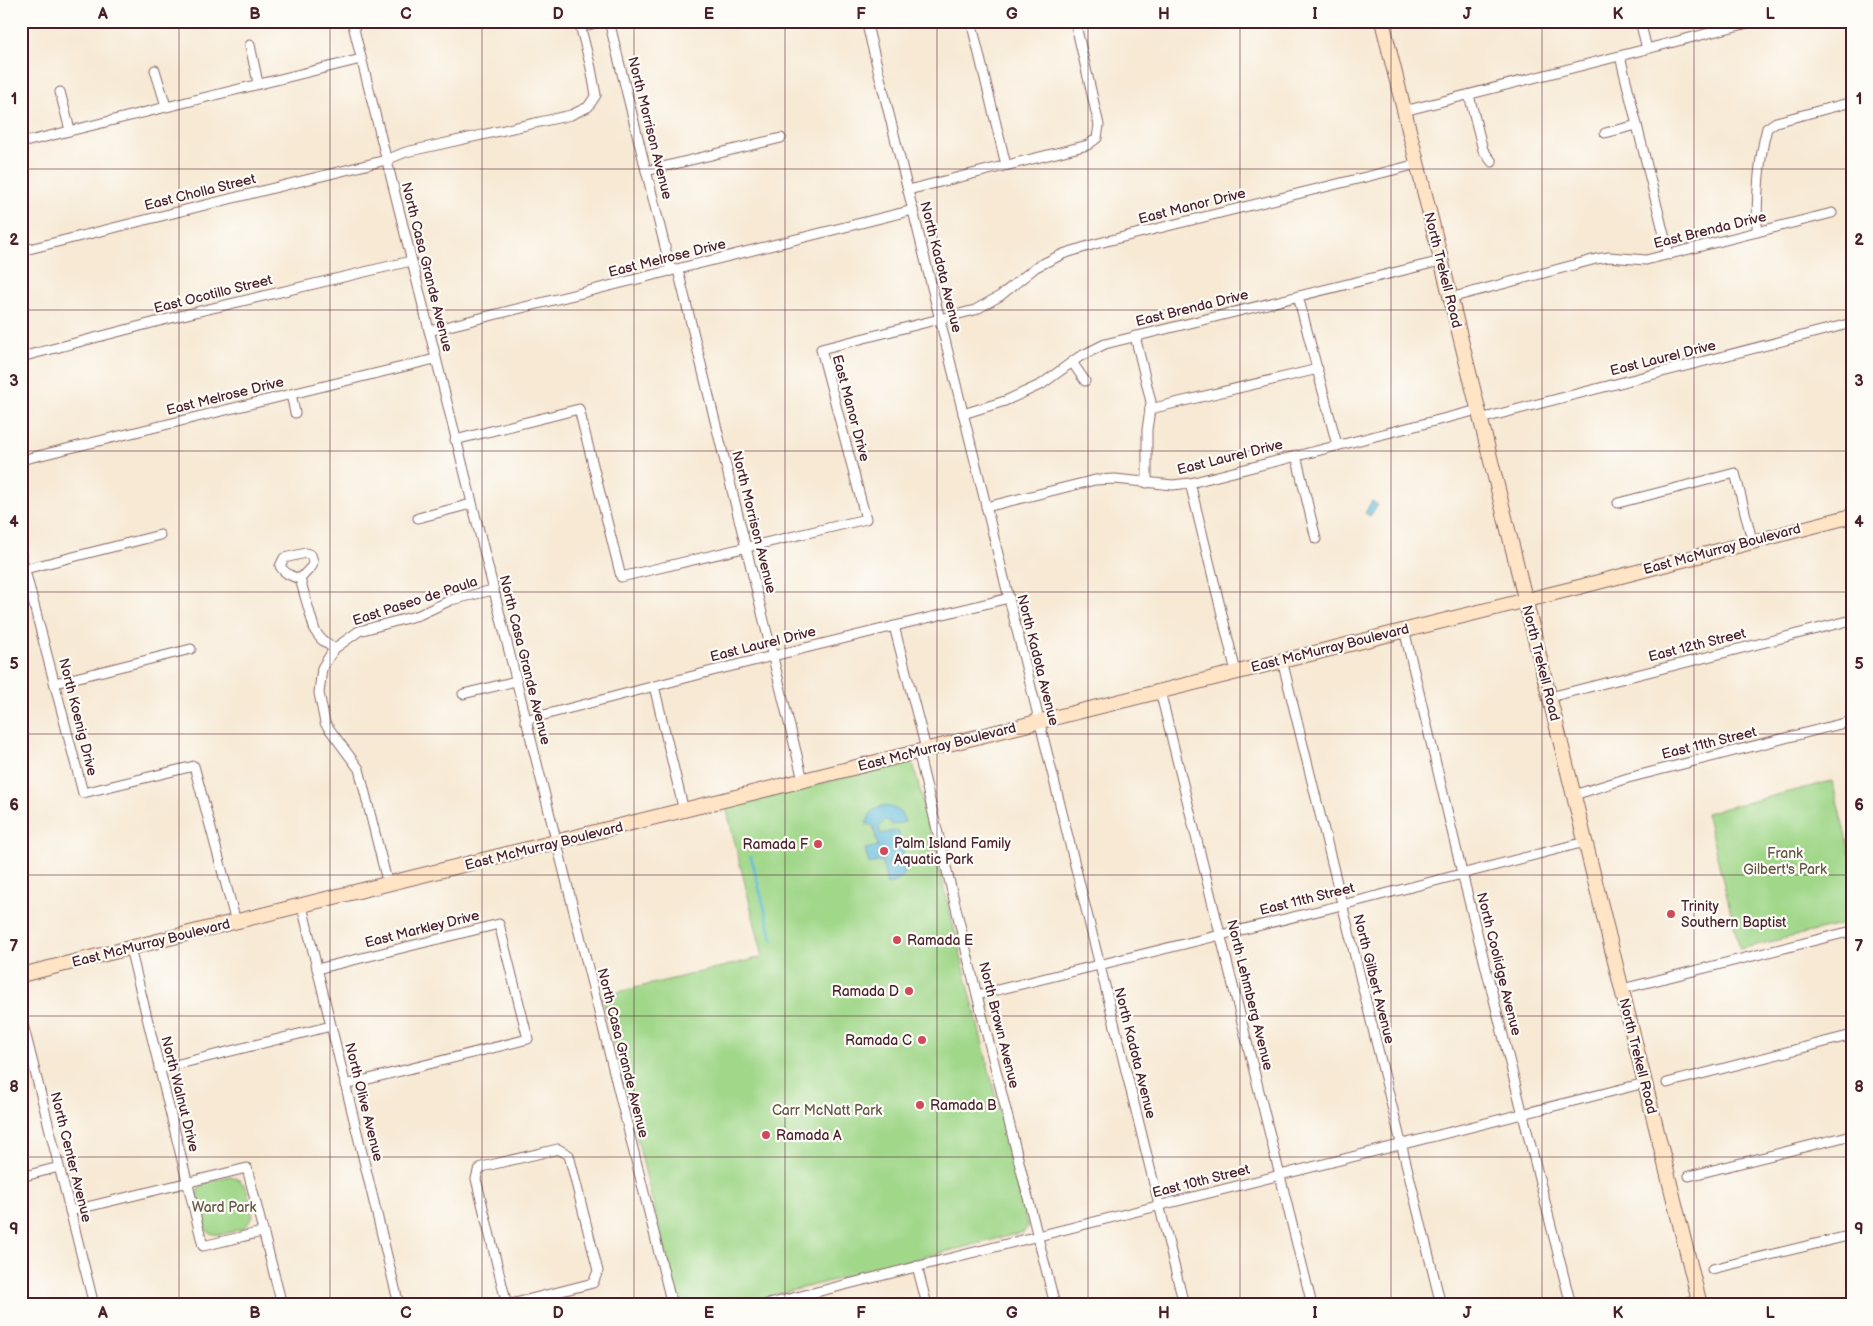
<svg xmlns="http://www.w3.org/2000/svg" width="1873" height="1326" font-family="'Balsamiq Sans',sans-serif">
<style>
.green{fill:#a0d789;stroke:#757b5a}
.water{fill:#5bb8d9;stroke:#526c82}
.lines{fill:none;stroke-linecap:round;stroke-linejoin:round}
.stream{stroke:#5bb8d9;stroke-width:2.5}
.street-casing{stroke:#876666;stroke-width:11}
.secondary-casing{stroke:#876666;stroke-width:16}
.street{stroke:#fff;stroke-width:9}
.secondary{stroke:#ffe4c6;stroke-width:14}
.grid{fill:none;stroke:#4a1f2b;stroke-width:1;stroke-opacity:0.55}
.poi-dot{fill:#d1495b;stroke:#fdfcf7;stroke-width:2}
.labels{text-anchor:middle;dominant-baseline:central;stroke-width:4.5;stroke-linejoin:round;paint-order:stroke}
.street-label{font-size:14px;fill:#4a1f2b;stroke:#fdfcf7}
.poi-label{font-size:14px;fill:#4a1f2b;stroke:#fdfcf7;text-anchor:start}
.park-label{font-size:14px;fill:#645647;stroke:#fdfcf7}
.neatline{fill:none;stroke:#4a1f2b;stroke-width:2}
.grid-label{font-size:16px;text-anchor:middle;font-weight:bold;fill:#4a1f2b}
</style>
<rect width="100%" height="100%" fill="#fdfcf7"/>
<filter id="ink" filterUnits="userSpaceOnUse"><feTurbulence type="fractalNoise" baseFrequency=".02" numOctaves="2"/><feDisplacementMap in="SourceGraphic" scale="10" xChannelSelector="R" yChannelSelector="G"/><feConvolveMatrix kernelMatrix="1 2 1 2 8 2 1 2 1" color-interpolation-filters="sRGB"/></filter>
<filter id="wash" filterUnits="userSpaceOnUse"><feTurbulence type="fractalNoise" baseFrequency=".0096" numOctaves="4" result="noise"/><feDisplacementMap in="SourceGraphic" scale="20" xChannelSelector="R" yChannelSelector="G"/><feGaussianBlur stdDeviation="1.12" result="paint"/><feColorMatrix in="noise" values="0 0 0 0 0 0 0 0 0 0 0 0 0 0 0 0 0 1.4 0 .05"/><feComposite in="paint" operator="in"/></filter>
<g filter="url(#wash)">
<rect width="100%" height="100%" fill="#f7e9d4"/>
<g class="green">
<polygon points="908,762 911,763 914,766 1028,1227 1024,1232 735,1305 678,1305 602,996 763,957 726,807"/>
<polygon points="1832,781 1852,861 1852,922 1740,949 1706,813"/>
<path d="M230,1176C250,1181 248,1198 253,1216L245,1228C235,1230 220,1238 210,1233C201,1229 193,1198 198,1190C203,1180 220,1179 230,1176Z"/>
</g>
<g class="water">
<polygon points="1372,501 1378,505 1370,516 1365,513"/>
<path d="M882,806C894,806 902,811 905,822L892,825L889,822L885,820L879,827L881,834L898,830L905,858L888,862V865L906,861C908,875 900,882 887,885L882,861L869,864L865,849L878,846L873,825L866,824L872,811Z"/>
</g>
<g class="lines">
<polyline class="stream" points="751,857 773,941"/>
</g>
</g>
<g filter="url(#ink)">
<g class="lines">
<g class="street-casing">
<g id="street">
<polyline points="352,21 672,1305"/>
<polyline points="609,21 671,271"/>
<polyline points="866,21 1184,1305"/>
<polyline points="971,21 1006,165"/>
<polyline points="1640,21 1647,49"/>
<polyline points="580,27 604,21"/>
<polyline points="250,45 258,83"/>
<polyline points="1620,56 1669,255"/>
<polyline points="155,70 166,106"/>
<polyline points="60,92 70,130"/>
<polyline points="1469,95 1483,150 1492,162"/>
<polyline points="1404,111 1756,21"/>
<polyline points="1605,133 1637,125"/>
<polyline points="21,143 361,59"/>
<polyline points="646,171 781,138"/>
<polyline points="908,190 1088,145 1097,138 1099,125 1075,21"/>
<path d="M1757,232C1757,198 1758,161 1767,128L1776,122L1852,102"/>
<polyline points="21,251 386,160 406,152 571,115 588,107 596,95 591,68 579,21"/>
<polyline points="678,270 803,780"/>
<polyline points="1298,296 1337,445"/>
<polyline points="1450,298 1596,259 1609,257 1646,260 1832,213"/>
<polyline points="429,331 913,210"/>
<polyline points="1135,336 1151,402 1147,430 1147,483"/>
<polyline points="21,357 183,315 411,261"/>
<polyline points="1072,362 1085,381"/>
<polyline points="291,394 295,413"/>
<polyline points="1150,409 1318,369"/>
<polyline points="963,414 1005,401 1042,384 1079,357 1105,344 1441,261"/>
<polyline points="1480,419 1852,323"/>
<polyline points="455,440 579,409 621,577 866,519 821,349 975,310 1000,296 1036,267 1063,254 1095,244 1418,164"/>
<polyline points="1296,455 1316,539"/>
<polyline points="21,460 435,359"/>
<polyline points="1190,483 1236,672"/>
<polyline points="1618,503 1735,473 1752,540"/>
<polyline points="986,507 1095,480 1115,479 1173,485 1190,483 1478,410"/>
<polyline points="418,518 471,504"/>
<path d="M306,553L311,555L313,561L312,566L300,579C291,576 285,574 280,566L284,558Z"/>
<polyline points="21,555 83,793 194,766 236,922"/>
<polyline points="25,569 160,535"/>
<polyline points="300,579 315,631 321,639 334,649"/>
<polyline points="894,626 926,749"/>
<polyline points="1404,629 1462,873 1571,1305"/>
<polyline points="1282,660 1441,1305"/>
<polyline points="55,683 191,649"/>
<polyline points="654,686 684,811"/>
<polyline points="1160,691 1312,1305"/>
<polyline points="463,694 516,681"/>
<polyline points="1550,697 1852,620"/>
<polyline points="525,720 712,671 1009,598"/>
<polyline points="918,751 977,995 1055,1305"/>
<polyline points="1574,795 1628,778 1852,721"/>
<polyline points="388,885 359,769 325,723 319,693 322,668 334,649 359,631 419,615 451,600 493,590"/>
<polyline points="302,906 399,1305"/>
<polyline points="130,948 203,1246 262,1232"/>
<polyline points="317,969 499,924 528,1039 345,1085"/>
<polyline points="1622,989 1852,931"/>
<polyline points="977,995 1342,905 1585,842"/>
<polyline points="21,1016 94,1305"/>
<polyline points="159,1069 331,1026"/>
<polyline points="1667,1083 1852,1035"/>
<polyline points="1689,1176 1852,1135"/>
<polyline points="21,1177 59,1167"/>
<polyline points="70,1211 247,1168 282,1305"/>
<polyline points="917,1266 927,1305"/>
<polyline points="1712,1269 1852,1235"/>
<polyline points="507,1305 476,1179 478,1171 482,1167 558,1149 569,1155 598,1271 593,1283 507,1305"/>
<polyline points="765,1305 1645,1083"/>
<polyline points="1678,1305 1698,1300"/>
</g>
</g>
<g class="secondary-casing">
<g id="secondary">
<polyline points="1382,21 1700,1305"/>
<polyline points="21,975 1579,587 1852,516"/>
</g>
</g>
<use href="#street" class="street"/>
<use href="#secondary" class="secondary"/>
</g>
</g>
<path class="grid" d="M179,21V1305M330,21V1305M482,21V1305M634,21V1305M785,21V1305M937,21V1305M1088,21V1305M1240,21V1305M1391,21V1305M1542,21V1305M1694,21V1305M21,169H1852M21,310H1852M21,451H1852M21,592H1852M21,734H1852M21,875H1852M21,1016H1852M21,1157H1852"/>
<g class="poi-dot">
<circle cx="818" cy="844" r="5"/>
<circle cx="884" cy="851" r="5"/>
<circle cx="1671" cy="914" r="5"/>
<circle cx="897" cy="940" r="5"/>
<circle cx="909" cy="991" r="5"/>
<circle cx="922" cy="1040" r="5"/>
<circle cx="920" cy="1105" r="5"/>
<circle cx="766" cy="1135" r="5"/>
</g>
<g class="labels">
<g class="street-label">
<text transform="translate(650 128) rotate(76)">North Morrison Avenue</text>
<text transform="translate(200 192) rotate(-14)">East Cholla Street</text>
<text transform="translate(1192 206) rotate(-14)">East Manor Drive</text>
<text transform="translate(1710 230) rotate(-14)">East Brenda Drive</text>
<text transform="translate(667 258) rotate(-14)">East Melrose Drive</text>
<text transform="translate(427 267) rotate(76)">North Casa Grande Avenue</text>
<text transform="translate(941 267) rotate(76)">North Kadota Avenue</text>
<text transform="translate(1443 270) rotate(76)">North Trekell Road</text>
<text transform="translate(213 294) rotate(-14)">East Ocotillo Street</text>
<text transform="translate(1192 308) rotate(-14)">East Brenda Drive</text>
<text transform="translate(1663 358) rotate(-14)">East Laurel Drive</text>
<text transform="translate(225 396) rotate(-14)">East Melrose Drive</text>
<text transform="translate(851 408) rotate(75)">East Manor Drive</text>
<text transform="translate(1230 457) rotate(-14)">East Laurel Drive</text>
<text transform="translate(754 522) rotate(76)">North Morrison Avenue</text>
<text transform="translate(1722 549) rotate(-15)">East McMurray Boulevard</text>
<text transform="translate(415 601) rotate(-18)">East Paseo de Paula</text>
<text transform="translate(763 644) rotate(-14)">East Laurel Drive</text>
<text transform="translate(1697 645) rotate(-14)">East 12th Street</text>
<text transform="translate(1330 648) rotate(-14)">East McMurray Boulevard</text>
<text transform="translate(525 660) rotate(76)">North Casa Grande Avenue</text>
<text transform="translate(1038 660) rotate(76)">North Kadota Avenue</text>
<text transform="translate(1541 663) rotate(76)">North Trekell Road</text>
<text transform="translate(78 717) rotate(76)">North Koenig Drive</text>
<text transform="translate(1709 743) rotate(-14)">East 11th Street</text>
<text transform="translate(937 747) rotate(-14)">East McMurray Boulevard</text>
<text transform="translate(544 846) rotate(-14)">East McMurray Boulevard</text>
<text transform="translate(1307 899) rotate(-14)">East 11th Street</text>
<text transform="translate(422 929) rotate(-14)">East Markley Drive</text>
<text transform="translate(151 943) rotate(-14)">East McMurray Boulevard</text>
<text transform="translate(1499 964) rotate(76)">North Coolidge Avenue</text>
<text transform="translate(1374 979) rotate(76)">North Gilbert Avenue</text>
<text transform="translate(1250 995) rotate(76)">North Lehmberg Avenue</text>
<text transform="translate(999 1025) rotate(76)">North Brown Avenue</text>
<text transform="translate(623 1053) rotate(76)">North Casa Grande Avenue</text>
<text transform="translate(1135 1053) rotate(76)">North Kadota Avenue</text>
<text transform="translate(1638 1056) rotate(76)">North Trekell Road</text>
<text transform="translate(180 1094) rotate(76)">North Walnut Drive</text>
<text transform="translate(364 1102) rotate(76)">North Olive Avenue</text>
<text transform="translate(71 1157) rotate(76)">North Center Avenue</text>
<text transform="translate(1201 1181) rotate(-14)">East 10th Street</text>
</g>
<g class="poi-label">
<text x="894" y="843">Palm Island Family<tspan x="894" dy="16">Aquatic Park</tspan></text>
<text x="808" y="844" text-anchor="end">Ramada F</text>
<text x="1681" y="906">Trinity<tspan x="1681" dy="16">Southern Baptist</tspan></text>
<text x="907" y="940">Ramada E</text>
<text x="899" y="991" text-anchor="end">Ramada D</text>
<text x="912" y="1040" text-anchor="end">Ramada C</text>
<text x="930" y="1105">Ramada B</text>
<text x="776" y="1135">Ramada A</text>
</g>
<g class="park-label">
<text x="1785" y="853">Frank<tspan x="1785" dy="16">Gilbert's Park</tspan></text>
<text x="827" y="1110">Carr McNatt Park</text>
<text x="224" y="1207">Ward Park</text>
</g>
</g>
<rect width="1873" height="1326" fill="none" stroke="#fdfcf7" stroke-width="55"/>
<rect x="28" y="28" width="1818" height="1270" class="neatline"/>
<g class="grid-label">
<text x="103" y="19">A</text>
<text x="255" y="19">B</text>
<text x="406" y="19">C</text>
<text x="558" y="19">D</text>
<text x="709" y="19">E</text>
<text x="861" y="19">F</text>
<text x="1012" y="19">G</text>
<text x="1164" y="19">H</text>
<text x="1315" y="19">I</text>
<text x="1467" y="19">J</text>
<text x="1618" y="19">K</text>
<text x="1770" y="19">L</text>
<text x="14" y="104">1</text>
<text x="1859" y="104">1</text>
<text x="14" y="245">2</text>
<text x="1859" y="245">2</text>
<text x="14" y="386">3</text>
<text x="1859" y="386">3</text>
<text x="14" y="527">4</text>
<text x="1859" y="527">4</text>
<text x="14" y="669">5</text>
<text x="1859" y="669">5</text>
<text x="14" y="810">6</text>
<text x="1859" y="810">6</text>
<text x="14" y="951">7</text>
<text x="1859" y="951">7</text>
<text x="14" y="1092">8</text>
<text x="1859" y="1092">8</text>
<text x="14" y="1234">9</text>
<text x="1859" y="1234">9</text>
<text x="103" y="1318">A</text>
<text x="255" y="1318">B</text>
<text x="406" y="1318">C</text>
<text x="558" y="1318">D</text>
<text x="709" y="1318">E</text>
<text x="861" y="1318">F</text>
<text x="1012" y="1318">G</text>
<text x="1164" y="1318">H</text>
<text x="1315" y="1318">I</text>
<text x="1467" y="1318">J</text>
<text x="1618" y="1318">K</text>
<text x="1770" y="1318">L</text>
</g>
</svg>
